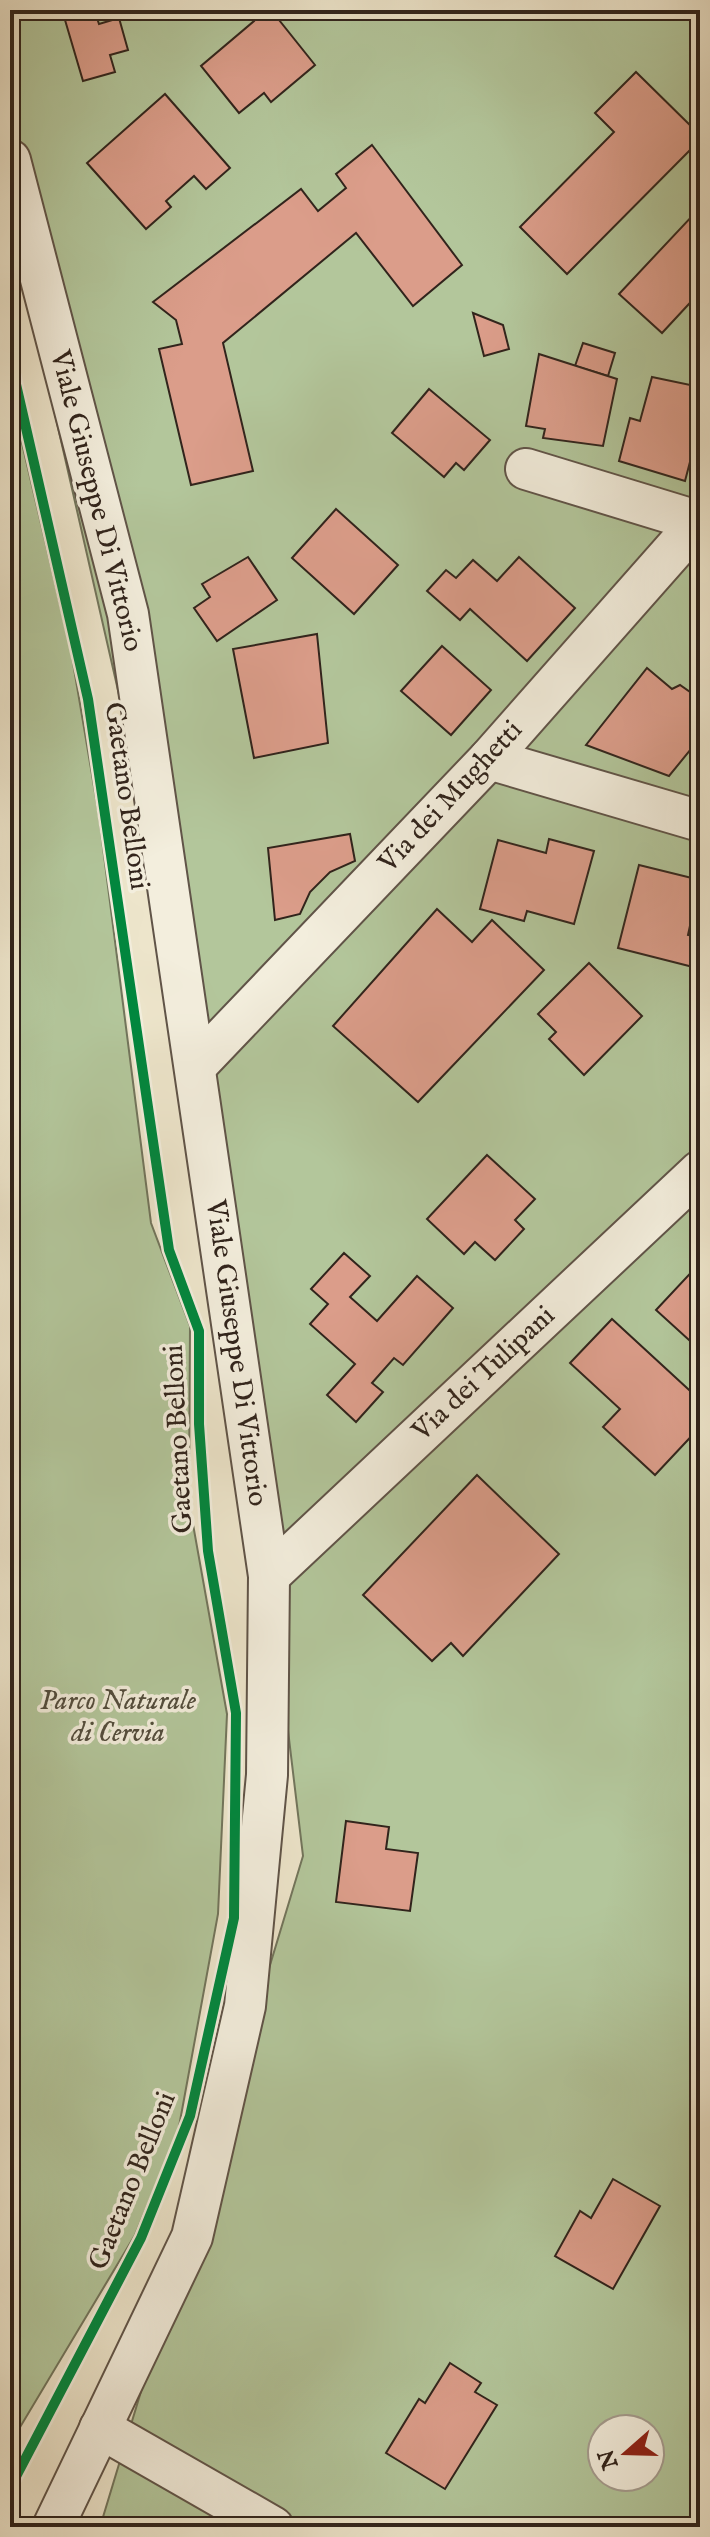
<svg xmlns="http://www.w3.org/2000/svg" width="710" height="2537" font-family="'IM FELL English',serif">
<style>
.green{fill:#b3c69b;stroke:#72755c;stroke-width:2;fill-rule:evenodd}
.building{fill:#db9d8a;stroke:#31241c;stroke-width:2}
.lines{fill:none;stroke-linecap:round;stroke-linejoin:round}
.minor-casing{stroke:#605448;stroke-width:44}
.minor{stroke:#f3eedd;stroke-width:40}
.cycleway-casing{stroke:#f3eedd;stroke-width:15}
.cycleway{stroke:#00873e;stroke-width:10}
.labels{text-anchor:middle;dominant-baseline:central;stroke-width:7;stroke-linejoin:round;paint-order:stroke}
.street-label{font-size:28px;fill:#31241c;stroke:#f3eedd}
.park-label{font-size:28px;font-style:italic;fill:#524c3c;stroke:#f3eedd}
</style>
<rect width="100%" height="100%" fill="#ede5cb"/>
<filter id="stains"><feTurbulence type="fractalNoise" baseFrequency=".0025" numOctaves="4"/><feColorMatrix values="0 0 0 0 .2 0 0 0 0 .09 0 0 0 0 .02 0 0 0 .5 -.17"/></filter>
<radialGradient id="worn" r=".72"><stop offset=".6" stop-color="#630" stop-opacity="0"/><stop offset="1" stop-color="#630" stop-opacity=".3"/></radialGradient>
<g class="green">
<path d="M10,10H700V2527H100L303,1856L214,1111L10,217ZM602,2429H650V2477H602Z"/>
<polygon points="10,392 71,651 99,816 151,1223 190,1326 189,1502 227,1714 218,1914 178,2132 135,2235 10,2444"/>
</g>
<g class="building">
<polygon points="267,10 271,10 315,65 271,102 264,93 239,113 201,66"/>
<polygon points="95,12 99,24 119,18 128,50 110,55 115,72 83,81 65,20"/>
<polygon points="636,72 700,135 700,140 567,274 520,227 614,132 595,113"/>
<polygon points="165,94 230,168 206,189 194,176 166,201 171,207 146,229 87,163"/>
<polygon points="372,145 462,265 413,306 356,233 223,343 253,471 191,485 159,349 182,344 176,320 153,302 301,189 318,211 346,188 336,174"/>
<polygon points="694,214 700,219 700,292 662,333 619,294"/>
<polygon points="473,313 503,325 509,349 484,356"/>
<polygon points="583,343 615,353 608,376 575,366"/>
<polygon points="539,354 617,379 603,446 543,438 545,429 526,426"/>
<polygon points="652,377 700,387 700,461 691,458 685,481 619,461 630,418 640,421"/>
<polygon points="429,389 490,440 464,470 456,463 444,477 392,433"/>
<polygon points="336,509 398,565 354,614 292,558"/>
<polygon points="248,557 277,600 217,641 194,608 210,597 202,584"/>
<polygon points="519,557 575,608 527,661 470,609 460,620 427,591 446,570 456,578 473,560 497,581"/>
<polygon points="317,634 328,743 254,758 233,649"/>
<polygon points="442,646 491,690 451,735 401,691"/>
<polygon points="647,668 672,689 680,685 700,699 700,738 669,776 586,745"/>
<polygon points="350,834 355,861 330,872 310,892 300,914 275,920 268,848"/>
<polygon points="549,839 594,851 574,924 527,911 524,921 480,909 498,840 546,853"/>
<polygon points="639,865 700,880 688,935 700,937 693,967 618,948"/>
<polygon points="437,909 472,942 492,920 544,970 418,1102 333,1026"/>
<polygon points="589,963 642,1016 584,1075 549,1039 556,1032 538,1014"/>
<polygon points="487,1155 535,1199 515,1220 524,1229 495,1260 475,1242 464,1254 427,1219"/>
<polygon points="344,1253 370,1276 350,1297 377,1321 417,1276 453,1308 403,1365 394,1358 372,1383 383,1392 356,1422 327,1395 355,1364 310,1324 328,1304 311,1289"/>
<polygon points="700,1263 700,1350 656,1310"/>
<polygon points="612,1319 700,1400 700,1427 655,1475 603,1427 620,1409 570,1363"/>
<polygon points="477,1475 559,1554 463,1656 451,1643 432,1661 363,1595"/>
<polygon points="346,1821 389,1827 386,1849 418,1853 410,1911 336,1902"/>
<polygon points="613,2179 660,2206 613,2289 555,2256 580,2211 591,2218"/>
<polygon points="450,2363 481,2383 475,2392 497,2405 445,2489 386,2453 419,2399 425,2403"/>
</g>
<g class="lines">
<g class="minor-casing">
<g id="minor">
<polyline points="10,160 128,614 269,1576 267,1775 245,2006 192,2237 53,2527"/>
<polyline points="526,469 700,522"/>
<polyline points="489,759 700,821"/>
<polyline points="195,1067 489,759 700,520"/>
<polyline points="269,1576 700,1171"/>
<polyline points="100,2428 273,2527"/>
</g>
</g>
<use href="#minor" class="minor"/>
<g class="cycleway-casing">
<polyline id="cycleway" points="10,358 88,699 169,1250 199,1331 199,1424 208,1551 236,1713 234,1918 190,2116 141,2238 10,2488"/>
</g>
<use href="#cycleway" class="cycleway"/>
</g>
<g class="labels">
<g class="street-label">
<text transform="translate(96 501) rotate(76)">Viale Giuseppe Di Vittorio</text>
<text transform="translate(126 796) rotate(82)">Gaetano Belloni</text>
<text transform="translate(451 797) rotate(-47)">Via dei Mughetti</text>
<text transform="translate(236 1353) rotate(82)">Viale Giuseppe Di Vittorio</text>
<text transform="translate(484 1374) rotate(-43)">Via dei Tulipani</text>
<text transform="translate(179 1439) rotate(-93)">Gaetano Belloni</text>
<text transform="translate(133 2181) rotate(-68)">Gaetano Belloni</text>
</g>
<g class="park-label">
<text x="118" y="1701">Parco Naturale<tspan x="118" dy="32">di Cervia</tspan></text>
</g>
</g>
<rect width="710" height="2537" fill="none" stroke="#ede5cb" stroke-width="40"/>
<rect x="12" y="12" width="686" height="2513" fill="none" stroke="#31241c" stroke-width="4"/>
<rect x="20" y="20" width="670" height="2497" fill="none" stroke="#31241c" stroke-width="2"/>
<g transform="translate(626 2453) rotate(250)"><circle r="38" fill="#f3eedd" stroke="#a59d90" stroke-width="2"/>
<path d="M0-6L14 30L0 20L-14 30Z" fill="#8f2418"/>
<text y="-12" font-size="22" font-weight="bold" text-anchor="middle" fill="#31241c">N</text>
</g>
<rect width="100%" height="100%" filter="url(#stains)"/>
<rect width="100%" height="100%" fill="url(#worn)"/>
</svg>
